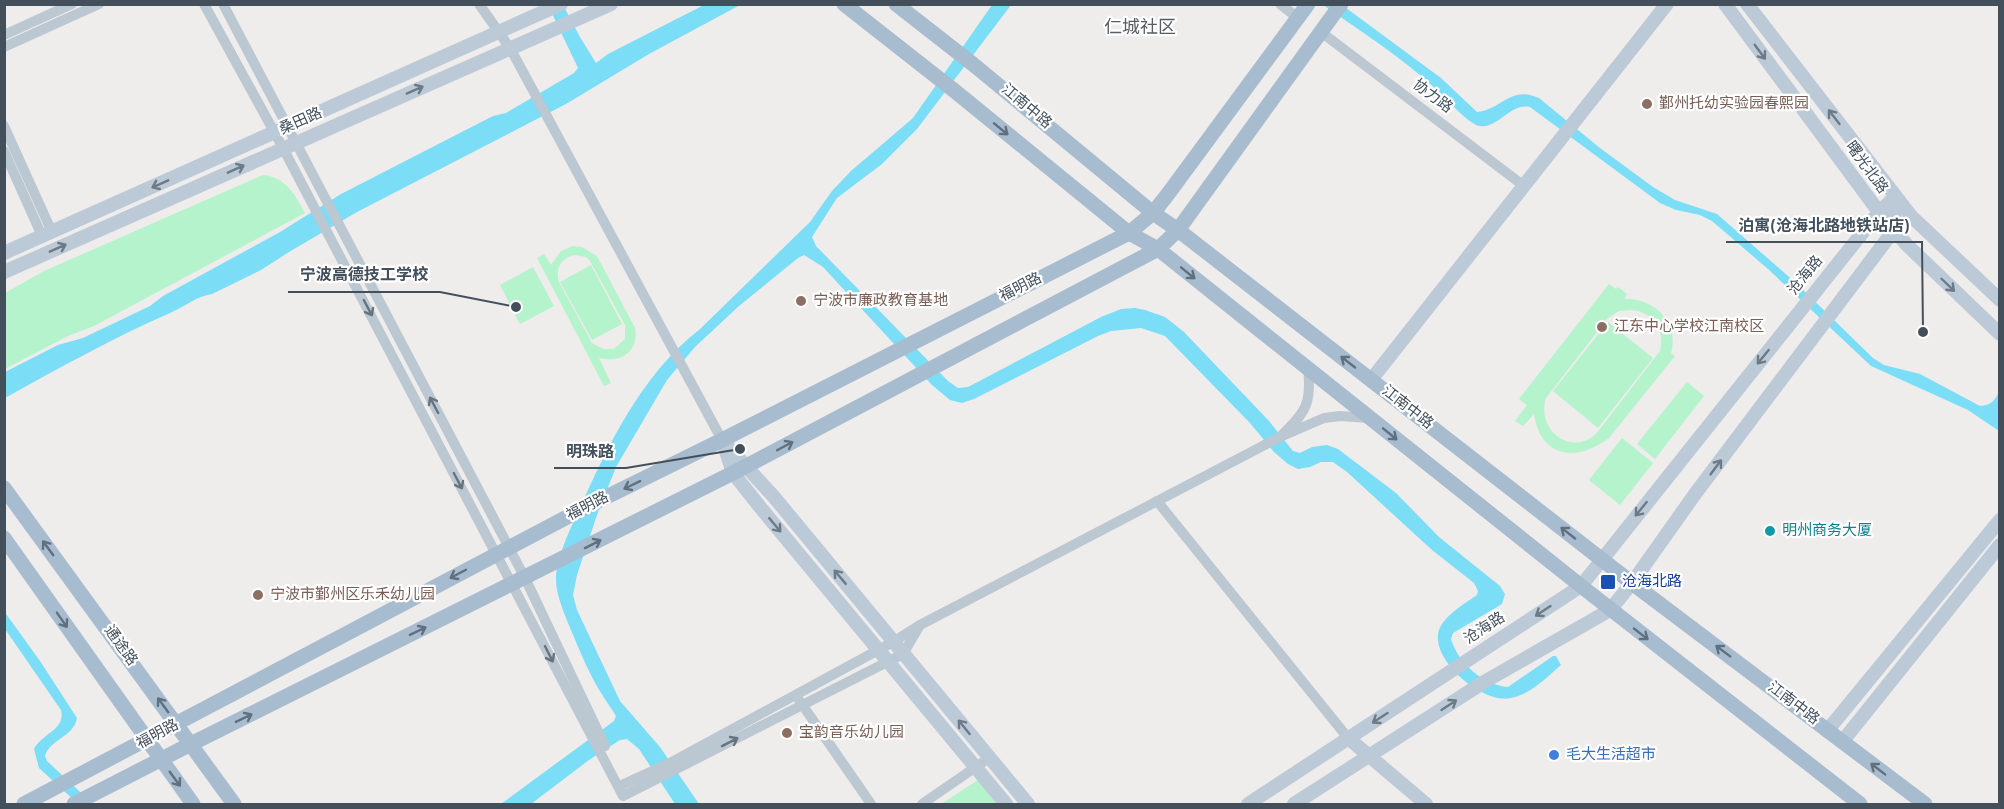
<svg xmlns="http://www.w3.org/2000/svg" width="2004" height="809" font-family="Overpass,'Noto Sans SC',sans-serif">
<style>
.green{fill:#b4f3cc;fill-rule:evenodd}
.water{fill:#7bddf6}
.lines{fill:none;stroke-linecap:round;stroke-linejoin:round}
.street{stroke:#bbc7d1;stroke-width:10}
.secondary{stroke:#bccad8;stroke-width:14}
.primary{stroke:#a8bccf;stroke-width:15}
.oneway{stroke:#6d7b87}
.oneway2{stroke:#61707e}
.oneway3{stroke:#67747f}
.education-dot{fill:#8d6e63;stroke:#fff;stroke-width:2}
.culture-dot{fill:#0f9aa8;stroke:#fff;stroke-width:2}
.transit-dot{fill:#1a4fb4;stroke:#fff;stroke-width:2}
.shop-dot{fill:#3f7fe0;stroke:#fff;stroke-width:2}
.labels{text-anchor:middle;dominant-baseline:central;stroke-width:4.5;stroke-linejoin:round;paint-order:stroke}
.street-label{font-size:15px;fill:#43505c;stroke:#fff}
.education-label{font-size:15px;fill:#785e54;stroke:#fff;text-anchor:start}
.culture-label{font-size:15px;fill:#0d838f;stroke:#fff;text-anchor:start}
.transit-label{font-size:15px;fill:#164399;stroke:#fff;text-anchor:start}
.shop-label{font-size:15px;fill:#366cbe;stroke:#fff;text-anchor:start}
.quarter-label{font-size:18px;fill:#585d62;stroke:#fff}
.leader{fill:none;stroke:#43505c;stroke-width:2}
.callout-dot{fill:#43505c;stroke:#fff;stroke-width:2}
.callout-label{font-size:16px;text-anchor:middle;font-weight:bold;fill:#43505c;stroke:#fff;stroke-width:4.5;stroke-linejoin:round;paint-order:stroke}
</style>
<rect width="100%" height="100%" fill="#efecec"/>
<g class="green">
<path d="M263,175C286,177 295,195 305,213L94,326L68,336L5,369V293L44,271Z"/>
<path d="M573,246L582,247L597,256L635,328C639,353 620,363 599,358L611,383L604,386L537,258L544,254L551,265L561,251ZM575,255L586,257L590,261L625,325V339L614,349H603L592,343L559,282C555,268 561,258 575,255Z"/>
<polygon points="591,265 622,324 592,340 560,282"/>
<polygon points="533,267 554,306 520,324 500,285"/>
<path d="M1609,284L1616,289L1618,287L1627,294L1624,299C1653,297 1680,322 1671,353L1675,356L1609,438C1577,462 1541,459 1534,414L1523,426L1515,421L1527,405L1519,399ZM1631,310C1654,312 1665,329 1660,351L1596,434C1570,457 1536,429 1546,398L1608,318L1619,311Z"/>
<polygon points="1608,322 1653,358 1598,428 1553,391"/>
<polygon points="1687,382 1704,396 1655,459 1637,444"/>
<polygon points="1622,438 1653,463 1620,505 1589,480"/>
<polygon points="978,780 998,804 941,804"/>
</g>
<g class="water">
<path d="M548,5H563L580,37L596,63L608,54L704,5H740L649,54L566,104L357,212L289,252L261,270L212,294C197,296 184,307 170,313C113,338 59,368 5,398V372L58,345L83,338L150,306L163,296L280,232L341,194L493,116L506,113L574,73L578,68Z"/>
<path d="M992,5H1011L917,129L882,164L837,198L812,237L816,246L948,381L958,388L968,387L1101,317L1121,309L1135,308L1145,310L1165,317L1184,332L1269,421L1293,451L1300,453L1312,447L1327,445L1338,449L1396,493L1439,537L1500,586L1505,594L1502,604L1453,633L1451,639C1458,663 1483,685 1508,687L1553,656H1556L1561,665C1545,679 1532,693 1511,698C1483,705 1429,659 1439,630C1445,615 1464,604 1477,595L1478,591L1474,583L1432,550L1347,472L1333,462H1321L1310,467L1298,469L1288,464L1274,452L1250,423L1165,336L1141,328L1111,331L1098,336L974,399L962,403L950,400L932,385L823,267L804,255L798,258L739,306L695,347L667,380L616,467L597,515L577,575L573,595L577,610L620,701L660,747L699,804H675L639,749L627,739L620,740L589,760L531,804H501L614,721L616,716C608,703 599,691 592,677C583,660 576,641 568,623C563,610 556,594 556,579C556,559 570,529 579,510C608,445 642,374 699,330L810,222L832,191L851,171L913,118Z"/>
<path d="M1323,5H1342L1441,78L1477,112C1503,109 1510,85 1539,98L1600,148L1653,187L1675,200L1717,214L1796,283L1873,358L1884,365L1920,374L1980,406C1991,405 1995,401 1999,391V431L1968,410L1871,366L1768,269L1712,221L1700,215L1676,210L1660,203L1530,107C1510,103 1498,129 1480,126C1468,124 1448,100 1438,91C1403,58 1362,32 1323,5Z"/>
<path d="M4,611L40,661L77,718C74,737 50,739 45,756L47,761L93,804H78L39,768L34,749C42,733 66,730 61,710L5,629Z"/>
</g>
<g class="lines">
<g class="street">
<polyline points="204,4 283,148 623,796 903,654 920,625"/>
<polyline points="223,4 525,578 605,746"/>
<polyline points="479,4 510,48 722,440"/>
<polyline points="1280,4 1298,18"/>
<polyline points="1321,32 1524,186"/>
<polyline points="4,35 72,4"/>
<polyline points="4,47 99,4"/>
<polyline points="4,126 52,232"/>
<polyline points="4,151 42,236"/>
<path d="M1308,368C1312,404 1306,412 1280,437L1324,418L1340,416L1370,418"/>
<polyline points="1157,501 1348,738"/>
<polyline points="799,700 871,804"/>
<polyline points="624,784 672,762 893,642 920,625 1280,437"/>
<polyline points="922,804 989,758"/>
</g>
<g class="secondary">
<polyline points="1725,4 1879,212 1907,245 2000,334"/>
<polyline points="1747,4 1911,216 2000,300"/>
<polyline points="4,253 561,4"/>
<polyline points="4,272 611,4"/>
<polyline points="1371,380 1667,4"/>
<polyline points="722,440 774,497 1028,804"/>
<polyline points="724,445 733,473 760,507 1006,804"/>
<polyline points="1827,731 2000,520"/>
<polyline points="1348,738 1426,804"/>
<polyline points="1842,742 2000,545"/>
<polyline points="1248,804 1581,586 1879,212 1895,197"/>
<polyline points="1294,804 1484,682 1610,610 1632,583 1695,494 1894,230 1895,197"/>
</g>
<g class="primary">
<polyline points="844,4 956,92 1129,233 1158,249 1581,586 1860,804"/>
<polyline points="896,4 974,65 1153,213 1178,230 1632,583 1925,804"/>
<polyline points="4,488 234,804"/>
<polyline points="4,538 193,804"/>
<polyline points="24,804 586,507 722,440 1129,233 1153,213 1168,194 1308,4"/>
<polyline points="74,804 191,744 733,473 1158,249 1178,230 1341,4"/>
</g>
</g>
<defs><path id="oneway-shaft" d="M-6 0H5M1.5-3L5.5 0L1.5 3" fill="none" stroke-width="1.6" stroke-linecap="round" stroke-linejoin="round" transform="scale(1.5)"/></defs>
<g class="oneway">
<use href="#oneway-shaft" transform="translate(1760 52) rotate(54)"/>
<use href="#oneway-shaft" transform="translate(415 90) rotate(-24)"/>
<use href="#oneway-shaft" transform="translate(1834 117) rotate(-128)"/>
<use href="#oneway-shaft" transform="translate(236 169) rotate(-24)"/>
<use href="#oneway-shaft" transform="translate(160 184) rotate(156)"/>
<use href="#oneway-shaft" transform="translate(58 248) rotate(-24)"/>
<use href="#oneway-shaft" transform="translate(1948 285) rotate(44)"/>
<use href="#oneway-shaft" transform="translate(1763 357) rotate(129)"/>
<use href="#oneway-shaft" transform="translate(1716 467) rotate(-53)"/>
<use href="#oneway-shaft" transform="translate(1641 509) rotate(129)"/>
<use href="#oneway-shaft" transform="translate(775 525) rotate(50)"/>
<use href="#oneway-shaft" transform="translate(840 577) rotate(-130)"/>
<use href="#oneway-shaft" transform="translate(1543 611) rotate(147)"/>
<use href="#oneway-shaft" transform="translate(1449 705) rotate(-33)"/>
<use href="#oneway-shaft" transform="translate(1380 718) rotate(147)"/>
<use href="#oneway-shaft" transform="translate(964 727) rotate(-129)"/>
</g>
<g class="oneway2">
<use href="#oneway-shaft" transform="translate(1001 129) rotate(39)"/>
<use href="#oneway-shaft" transform="translate(1188 273) rotate(39)"/>
<use href="#oneway-shaft" transform="translate(1348 362) rotate(-142)"/>
<use href="#oneway-shaft" transform="translate(1390 434) rotate(39)"/>
<use href="#oneway-shaft" transform="translate(785 446) rotate(-28)"/>
<use href="#oneway-shaft" transform="translate(632 485) rotate(154)"/>
<use href="#oneway-shaft" transform="translate(1568 533) rotate(-142)"/>
<use href="#oneway-shaft" transform="translate(593 544) rotate(-27)"/>
<use href="#oneway-shaft" transform="translate(48 548) rotate(-126)"/>
<use href="#oneway-shaft" transform="translate(458 574) rotate(152)"/>
<use href="#oneway-shaft" transform="translate(62 620) rotate(55)"/>
<use href="#oneway-shaft" transform="translate(418 631) rotate(-26)"/>
<use href="#oneway-shaft" transform="translate(1641 634) rotate(38)"/>
<use href="#oneway-shaft" transform="translate(1723 651) rotate(-143)"/>
<use href="#oneway-shaft" transform="translate(163 705) rotate(-126)"/>
<use href="#oneway-shaft" transform="translate(244 718) rotate(-26)"/>
<use href="#oneway-shaft" transform="translate(1878 769) rotate(-143)"/>
<use href="#oneway-shaft" transform="translate(175 779) rotate(54)"/>
</g>
<g class="oneway3">
<use href="#oneway-shaft" transform="translate(368 308) rotate(62)"/>
<use href="#oneway-shaft" transform="translate(434 405) rotate(-118)"/>
<use href="#oneway-shaft" transform="translate(458 481) rotate(62)"/>
<use href="#oneway-shaft" transform="translate(549 654) rotate(63)"/>
<use href="#oneway-shaft" transform="translate(730 742) rotate(-27)"/>
</g>
<g class="education-dot">
<circle cx="1647" cy="104" r="6"/>
<circle cx="801" cy="301" r="6"/>
<circle cx="1602" cy="327" r="6"/>
<circle cx="258" cy="595" r="6"/>
<circle cx="787" cy="733" r="6"/>
</g>
<circle class="culture-dot" cx="1770" cy="531" r="6"/>
<rect class="transit-dot" x="1600" y="574" width="16" height="16" rx="3"/>
<circle class="shop-dot" cx="1554" cy="755" r="6"/>
<g class="labels">
<g class="street-label">
<text transform="translate(1432 97) rotate(37)">协力路</text>
<text transform="translate(1026 107) rotate(40)">江南中路</text>
<text transform="translate(301 122) rotate(-24)">桑田路</text>
<text transform="translate(1866 168) rotate(54)">曙光北路</text>
<text transform="translate(1806 276) rotate(-51)">沧海路</text>
<text transform="translate(1021 288) rotate(-27)">福明路</text>
<text transform="translate(1407 408) rotate(38)">江南中路</text>
<text transform="translate(588 507) rotate(-27)">福明路</text>
<text transform="translate(1485 629) rotate(-33)">沧海路</text>
<text transform="translate(120 646) rotate(54)">通途路</text>
<text transform="translate(1793 704) rotate(37)">江南中路</text>
<text transform="translate(158 735) rotate(-28)">福明路</text>
</g>
<g class="education-label">
<text x="1659" y="104">鄞州托幼实验园春熙园</text>
<text x="813" y="301">宁波市廉政教育基地</text>
<text x="1614" y="327">江东中心学校江南校区</text>
<text x="270" y="595">宁波市鄞州区乐禾幼儿园</text>
<text x="799" y="733">宝韵音乐幼儿园</text>
</g>
<g class="culture-label">
<text x="1782" y="531">明州商务大厦</text>
</g>
<g class="transit-label">
<text x="1622" y="582">沧海北路</text>
</g>
<g class="shop-label">
<text x="1566" y="755">毛大生活超市</text>
</g>
<g class="quarter-label">
<text x="1140" y="28">仁城社区</text>
</g>
</g>
<path class="leader" d="M1923 332L1922 242H1726M516 307L440 292H288M740 449L626 468H554"/>
<g class="callout-dot">
<circle cx="1923" cy="332" r="6"/>
<circle cx="516" cy="307" r="6"/>
<circle cx="740" cy="449" r="6"/>
</g>
<g class="callout-label">
<text x="1824" y="231">泊寓(沧海北路地铁站店)</text>
<text x="364" y="280">宁波高德技工学校</text>
<text x="590" y="457">明珠路</text>
</g>
<rect width="2004" height="809" fill="none" stroke="#43505c" stroke-width="12"/>
</svg>
